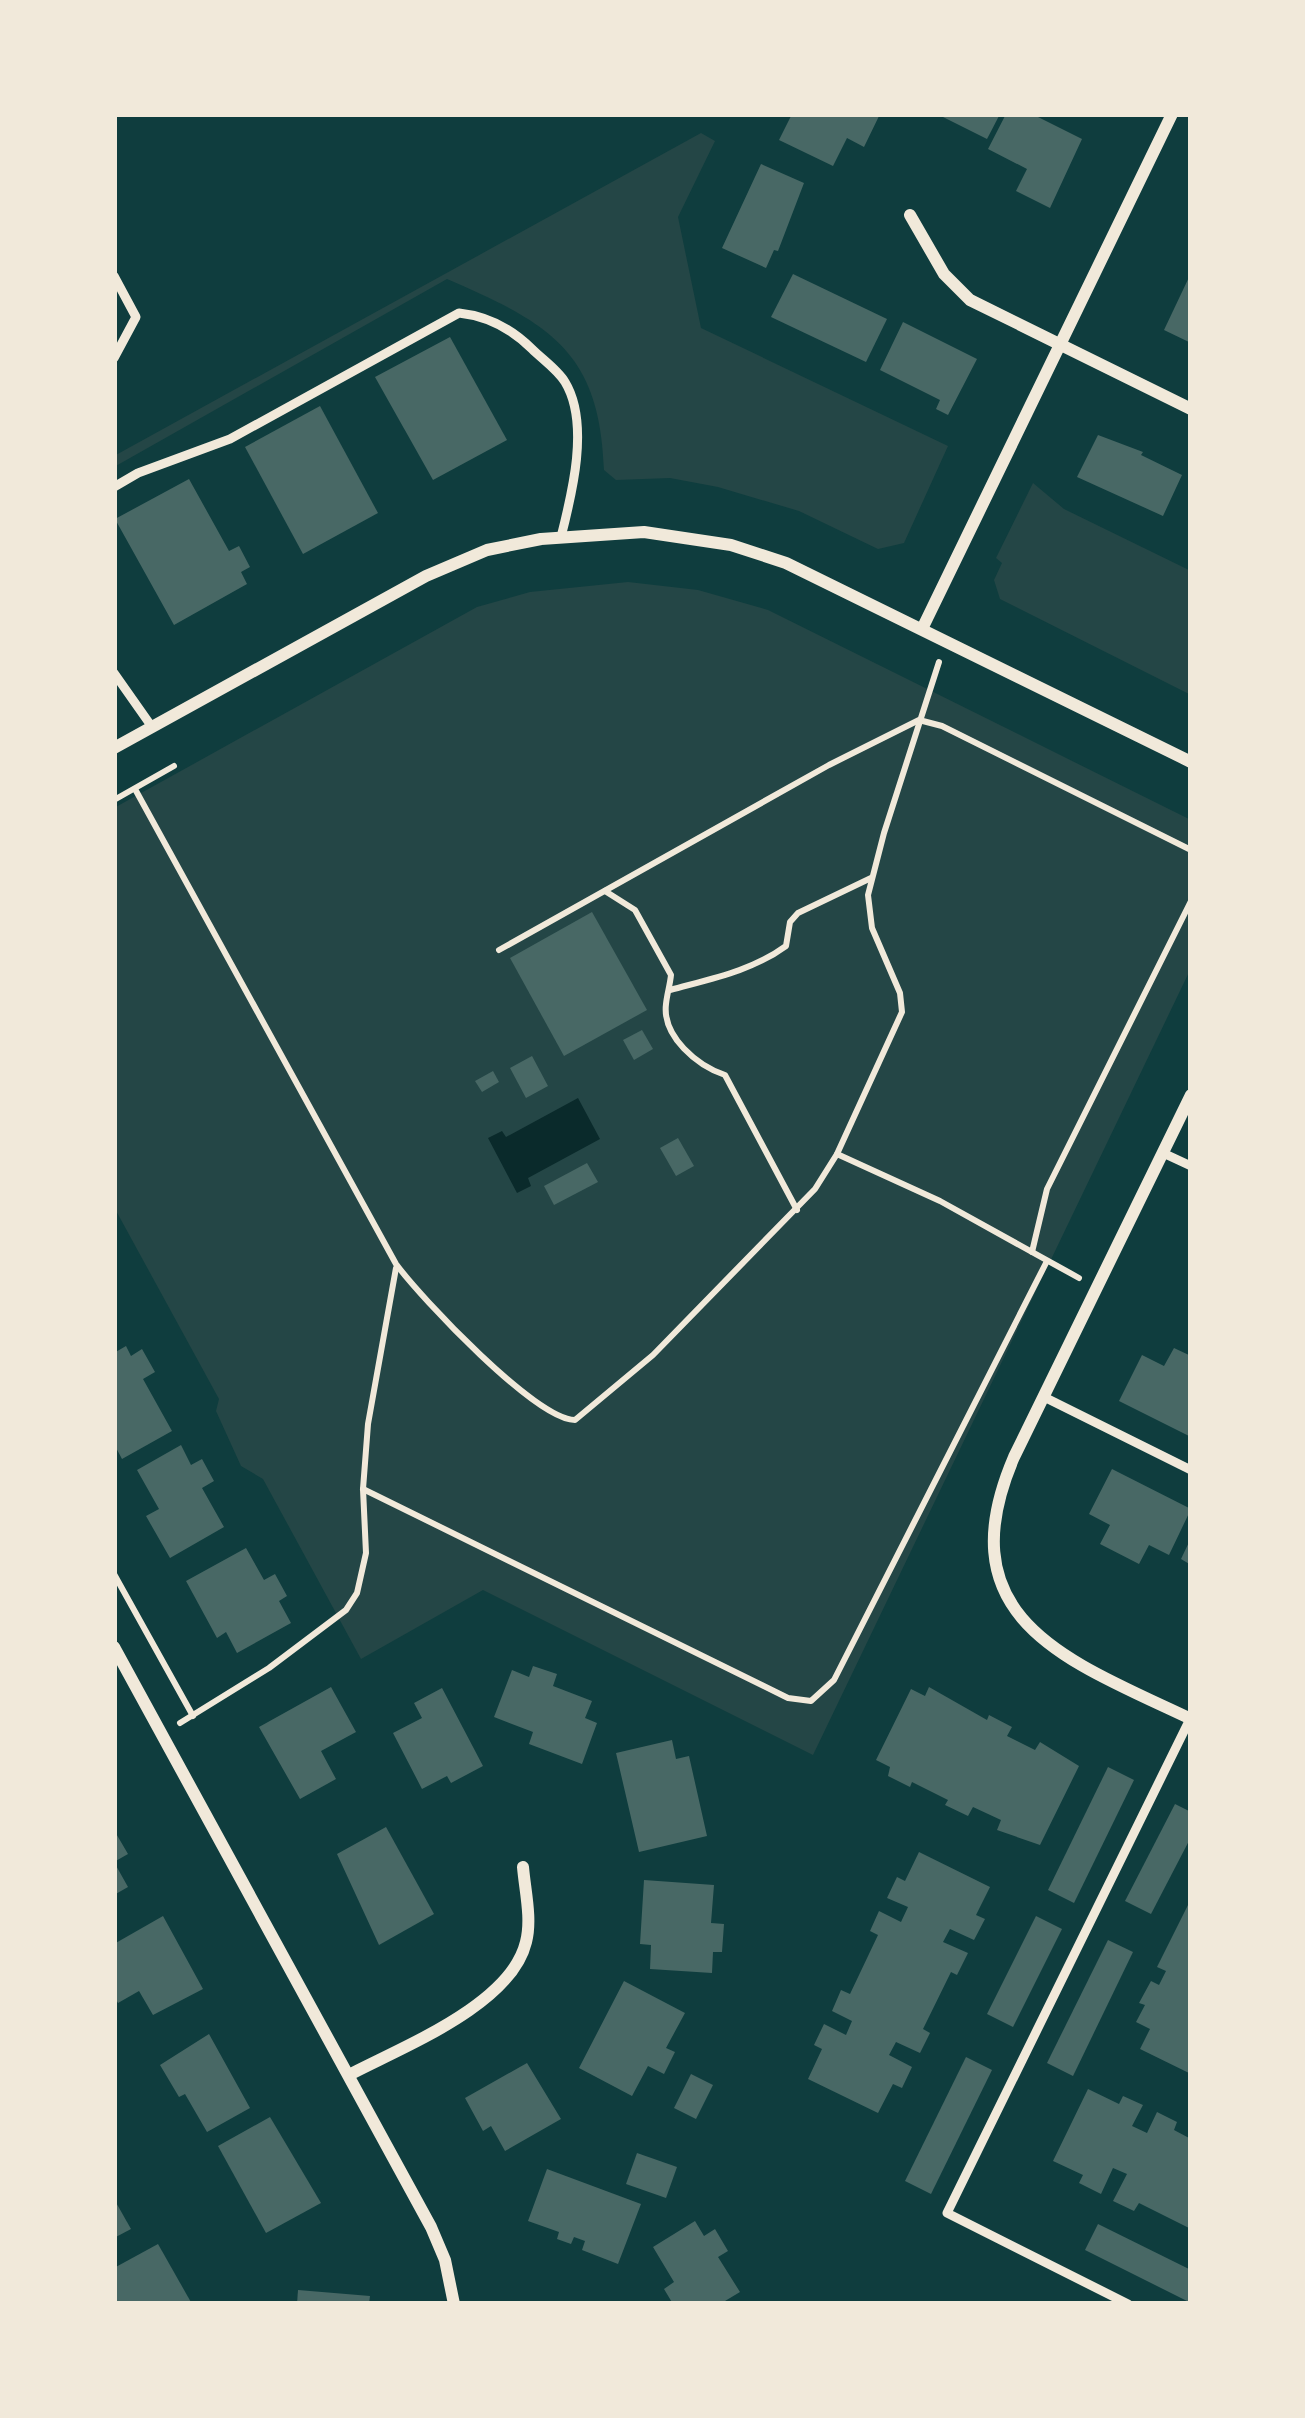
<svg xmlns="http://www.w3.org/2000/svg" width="1305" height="2418" font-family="Ubuntu,sans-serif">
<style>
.green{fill:#244646}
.water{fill:#0a2a2b}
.building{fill:#486865}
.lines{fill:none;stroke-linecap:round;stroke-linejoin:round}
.path{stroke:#f1e9da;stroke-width:6}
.service{stroke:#f1e9da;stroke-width:9}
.minor{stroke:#f1e9da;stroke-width:12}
</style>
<rect width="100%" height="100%" fill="#0f3d3e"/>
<g class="green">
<path d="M701,133L715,141L678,217L701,328L948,446L904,543L878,549L799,511L718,487L670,478L616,480L604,470C600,351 549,323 447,279L114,467V456Z"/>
<polygon points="1033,483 1064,509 1191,571 1191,695 1000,599 994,580 1002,563 996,558"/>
<polygon points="628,582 698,590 768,610 1191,820 1191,968 813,1755 483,1590 361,1659 263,1479 241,1466 216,1411 219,1399 114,1207 114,808 477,607 530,592"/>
</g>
<polygon class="water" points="578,1098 600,1139 528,1178 531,1186 517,1193 488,1138 502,1131 506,1137"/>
<g class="building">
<polygon points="792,114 880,114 864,147 847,138 833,166 779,140"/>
<polygon points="937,114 1000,114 987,139"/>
<polygon points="1006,114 1032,114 1082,139 1050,208 1016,191 1027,169 988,149"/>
<polygon points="761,164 804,183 778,251 774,250 766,268 722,248"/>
<polygon points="1191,273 1191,343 1164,330"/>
<polygon points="793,274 887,319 866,362 771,317"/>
<polygon points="903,322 977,359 948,415 936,409 940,400 880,370"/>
<polygon points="450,337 507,440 433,480 375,377"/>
<polygon points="320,406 378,513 303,554 245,447"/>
<polygon points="1098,435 1143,452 1141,455 1182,475 1163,516 1077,477"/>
<polygon points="189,479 229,551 239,546 250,567 241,572 247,584 174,625 115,519"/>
<polygon points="592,912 647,1010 564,1056 510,958"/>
<polygon points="642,1030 653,1049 634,1060 623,1040"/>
<polygon points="532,1056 548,1086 526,1098 510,1068"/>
<polygon points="493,1071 499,1082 482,1092 475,1081"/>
<polygon points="678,1138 694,1166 676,1176 660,1148"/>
<polygon points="587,1163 598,1182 554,1205 544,1186"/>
<polygon points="126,1346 131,1356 142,1349 155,1372 143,1379 172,1431 122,1459 114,1444 114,1353"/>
<polygon points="1174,1348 1191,1356 1191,1437 1119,1401 1142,1355 1164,1366"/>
<polygon points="181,1445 191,1465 202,1459 214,1481 202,1488 224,1527 170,1558 146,1516 159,1509 137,1470"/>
<polygon points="1112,1469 1191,1509 1169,1555 1149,1545 1139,1564 1100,1544 1110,1525 1089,1514"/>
<polygon points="1191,1538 1191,1565 1181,1559"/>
<polygon points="246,1548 264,1580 275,1574 287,1596 279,1601 291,1623 237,1653 226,1632 217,1638 186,1581"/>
<polygon points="533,1666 557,1674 553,1686 592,1701 585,1718 597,1723 582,1764 529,1744 533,1732 494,1717 512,1670 529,1677"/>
<polygon points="331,1687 356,1732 321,1751 336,1779 300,1799 259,1727"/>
<polygon points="929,1687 987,1720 989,1715 1012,1727 1007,1736 1035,1750 1040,1742 1079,1766 1040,1845 997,1830 1001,1820 973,1807 968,1816 945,1805 948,1800 912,1782 910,1787 888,1776 890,1767 876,1760 911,1689 925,1696"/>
<polygon points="442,1688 483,1766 451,1783 447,1776 422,1789 393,1733 422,1718 414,1703"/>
<polygon points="672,1740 676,1759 689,1756 707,1836 639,1852 616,1753"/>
<polygon points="1108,1767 1134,1780 1074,1903 1048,1890"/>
<polygon points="1175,1804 1191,1812 1191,1837 1151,1914 1125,1901"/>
<polygon points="386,1827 434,1914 379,1945 337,1854"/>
<polygon points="114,1830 128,1854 114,1862 128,1887 114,1895"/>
<polygon points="919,1852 990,1887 976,1915 985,1919 974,1940 950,1929 943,1942 968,1953 957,1975 951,1972 923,2029 930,2033 920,2053 896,2042 889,2055 912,2067 902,2088 893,2084 878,2113 808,2079 822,2049 814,2045 824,2024 846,2035 852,2021 832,2011 841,1990 850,1994 878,1935 870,1931 879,1911 901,1922 908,1907 887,1898 897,1877 905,1881"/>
<polygon points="644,1880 714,1885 711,1923 724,1924 722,1952 713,1952 712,1973 650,1969 651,1945 640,1944"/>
<polygon points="1191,1899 1191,2074 1140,2049 1150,2029 1136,2022 1145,2005 1139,2003 1151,1981 1159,1985 1166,1971 1157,1967"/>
<polygon points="163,1916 203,1989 153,2015 139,1991 118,2003 114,1996 114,1944"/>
<polygon points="1036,1916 1062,1929 1013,2027 987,2014"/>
<polygon points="1108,1940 1133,1952 1073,2076 1047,2063"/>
<polygon points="624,1981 685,2013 666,2048 675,2052 664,2074 648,2066 632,2096 579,2068"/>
<polygon points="209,2034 250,2108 207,2132 185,2094 179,2097 160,2065"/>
<polygon points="966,2057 992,2070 931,2194 905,2181"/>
<polygon points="527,2063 561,2119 505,2151 491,2126 483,2131 465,2098"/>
<polygon points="691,2074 713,2085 696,2119 674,2108"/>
<polygon points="1088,2089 1119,2104 1123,2096 1143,2105 1132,2126 1147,2133 1157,2112 1177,2122 1174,2130 1191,2139 1191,2229 1139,2203 1134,2211 1113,2201 1127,2174 1113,2168 1101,2194 1079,2183 1083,2175 1053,2161"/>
<polygon points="270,2117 321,2203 266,2233 218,2146"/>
<polygon points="637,2153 677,2167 666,2198 626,2184"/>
<polygon points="547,2169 641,2204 618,2264 582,2250 585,2241 574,2237 571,2244 557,2239 559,2232 528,2221"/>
<polygon points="114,2199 131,2229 114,2238"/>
<polygon points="695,2221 704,2236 715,2229 728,2251 718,2257 740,2292 720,2304 673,2304 664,2289 674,2282 653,2247"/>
<polygon points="1098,2224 1191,2270 1191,2303 1085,2250"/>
<polygon points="158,2244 192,2304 114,2304 114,2268"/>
<polygon points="298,2290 370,2296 369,2304 297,2304"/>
</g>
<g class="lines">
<g class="path">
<path d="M135,789L396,1264C421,1298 536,1420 575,1420L653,1355L815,1189L837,1154L902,1012L900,993L872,928L868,895L884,833L939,662"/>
<polyline points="114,800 174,766"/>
<path d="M605,891L635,910L671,975C670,985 667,994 666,1004C662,1037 698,1066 725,1075L797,1210"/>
<polyline points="499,950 829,765 919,720 942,726 1191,850"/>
<path d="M670,990C710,979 752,971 786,946L790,922L798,913L871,878"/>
<polyline points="837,1154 940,1201 1079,1278"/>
<polyline points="1032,1252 1047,1189 1191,901"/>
<polyline points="363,1489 788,1698 811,1701 834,1680 1047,1261"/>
<polyline points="114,1574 193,1716"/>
<polyline points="180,1723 269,1668 346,1610 357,1593 366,1553 363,1489 368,1424 396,1268"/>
</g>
<g class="service">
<polyline points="114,276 136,317 114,358"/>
<path d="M114,487L138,473L230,439L459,313C487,316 512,329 532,349C542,359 558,370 565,382C590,423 572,494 561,537"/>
<polyline points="114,673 152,727"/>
<polyline points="1163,1153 1191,1166"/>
<polyline points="1044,1397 1191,1470"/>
<polyline points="1128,2304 947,2213 1190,1719"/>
</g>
<g class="minor">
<polyline points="910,215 944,274 970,300 1191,409"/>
<polyline points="922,629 1172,114"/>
<polyline points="114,748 426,576 487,550 541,539 644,532 731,545 786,563 1191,762"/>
<path d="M1191,1095L1014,1457C944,1620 1069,1661 1191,1719"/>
<polyline points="114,1647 431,2227 445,2260 454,2304"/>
<path d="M349,2075C402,2047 511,2005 526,1942C532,1919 525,1891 523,1867"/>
</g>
</g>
<rect width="1305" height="2418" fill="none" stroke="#f1e9da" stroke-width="234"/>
</svg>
